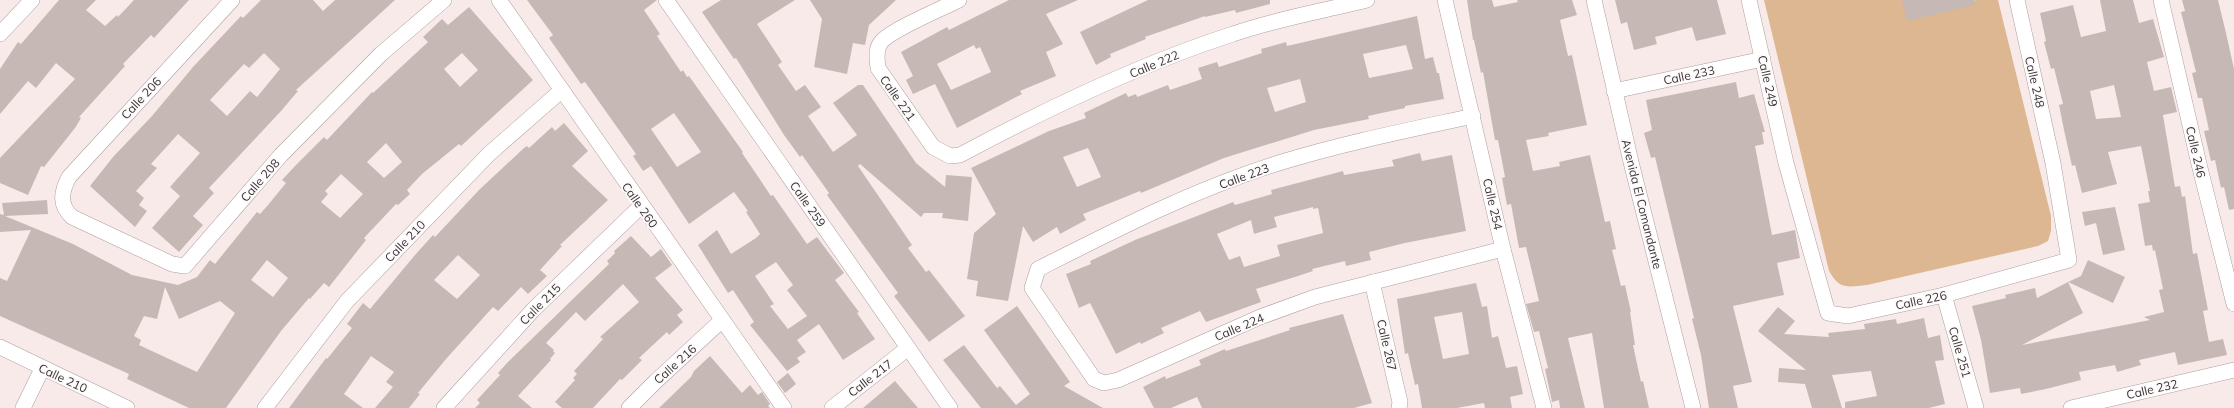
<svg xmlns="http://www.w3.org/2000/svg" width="2234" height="408" font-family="Mulish,sans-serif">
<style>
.green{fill:#ddb791}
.building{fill:#c6b9b5;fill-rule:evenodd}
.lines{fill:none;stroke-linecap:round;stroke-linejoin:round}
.minor-casing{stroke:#ac9f9f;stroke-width:16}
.minor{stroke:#fff;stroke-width:15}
.labels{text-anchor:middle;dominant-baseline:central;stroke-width:4;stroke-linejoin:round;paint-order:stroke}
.street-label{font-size:12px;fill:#393333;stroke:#fdfafb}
</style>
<rect width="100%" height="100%" fill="#f9eaea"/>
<path class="green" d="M1764,0H1963V3L1976,0H1998L2051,216V231L2048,241L2038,246L1867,285C1847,287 1840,290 1829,271Z"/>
<g class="building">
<polygon points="59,0 96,0 86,10 105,26 117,15 118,17 134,0 189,0 154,38 151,35 123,64 125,66 79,117 81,118 75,128 44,167 41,166 28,195 0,183 0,158 75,79 56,63 36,88 28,81 0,114 0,69 18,42 21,44"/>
<path d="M261,0H313L323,11L335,0H395L296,90L298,91L281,111L209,188L214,193L193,216L203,225L179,252L152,228L180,196L170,187L200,153L178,134L151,164L157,168L136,191L144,198L139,205L147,211L135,227L90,186L113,157L152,116L193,67L241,16L243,18ZM264,53L280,69L257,97L250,91L227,116L210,100L244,64L249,68Z"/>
<path d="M527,0H657L644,10L660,34L657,36L681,72L683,70L687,77L689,76L743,152L742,153L771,196L773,195L807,244L817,237L844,273L835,280L859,312L857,313L875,339L843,360L819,324L797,340L806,352L797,358L800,362L787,371L750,325L754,322L733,290L728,293L698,245L717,230L731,254L756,238L760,234L746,212L748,211L734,192L689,224L651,166L643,171L633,156L636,154L585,82L581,84L549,38L553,35ZM674,113L701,152L677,167L651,129ZM776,262L793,285L787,290L807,316L788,329L770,306L774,304L755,276Z"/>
<polygon points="721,0 795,0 757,24 782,62 778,65 796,91 805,85 821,107 808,116 833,152 857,135 833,103 858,85 863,85 916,163 945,187 946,175 972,177 968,221 942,218 943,213 924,213 921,217 860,164 858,166 912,245 908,248 926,272 929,270 965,316 929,342 894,296 898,293 827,195 829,193 802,155 800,157 784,135 736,58 734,59 702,12"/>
<polygon points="810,0 896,0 869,25 865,45 853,43 847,74 814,67 822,19"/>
<path d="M1009,0H1078L1046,14L1063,44L1046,52L1056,76L1020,91L1022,94L957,128L935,84L913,94L906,80L913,76L901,52L947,27L949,30ZM974,45L976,49L980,47L991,72L951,90L937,64Z"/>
<polygon points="1148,0 1270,0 1270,4 1236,13 1235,10 1205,17 1205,16 1145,37 1146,39 1110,54 1111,57 1096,65 1080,32"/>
<polygon points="1467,0 1492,0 1494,7 1518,2 1517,0 1572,0 1577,15 1560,20 1568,56 1572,55 1587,125 1548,133 1549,136 1526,140 1533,171 1560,166 1559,162 1590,155 1605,222 1610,221 1616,249 1612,250 1621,286 1625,285 1631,312 1630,312 1635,345 1633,345 1641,382 1643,381 1649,408 1604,408 1592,333 1568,338 1585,408 1560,408 1559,400 1552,402 1545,369 1548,368 1539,331 1534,332 1526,304 1539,301 1526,247 1519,248 1511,204 1507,205 1502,178 1505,177 1498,140 1495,140 1483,72 1481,73 1474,40 1473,40"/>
<polygon points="1615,0 1717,0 1726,34 1696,41 1692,27 1655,37 1657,44 1634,50 1627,22 1621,24"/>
<polygon points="1902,0 1974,0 1975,5 1907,21"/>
<path d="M2100,0H2133L2139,23L2153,19L2164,57L2147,62L2154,91L2171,87L2177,112L2163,115L2175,187L2180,186L2182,197L2185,196L2193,254L2197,253L2208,310L2203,311L2209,342L2223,339L2227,355L2178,365L2175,352L2139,360L2141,365L2117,372L2115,365L2079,372L2081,380L2046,389L2021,394L2020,388L1990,393L1981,340L1972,306L2006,298L2005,295L2035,288L2037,298L2068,282L2083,313L2022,345L2150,320L2144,317L2164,312L2159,290L2163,289L2155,250L2153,251L2152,245L2145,246L2138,204L2150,202L2148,191H2150L2141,146L2108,152L2117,184L2082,193L2075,165L2072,166L2064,130L2059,105L2063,104L2054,68L2051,69L2044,42L2046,41L2040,13L2073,5L2081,37L2106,31ZM2114,85L2121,117L2096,119L2090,91Z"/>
<polygon points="2182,0 2218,0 2226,33 2234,69 2234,209 2229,210 2224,187 2221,188 2215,160 2211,161 2204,131 2209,130 2202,98 2198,98 2192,73 2196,72 2181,12 2185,11"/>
<path d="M469,7L533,80L461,146L459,144L422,174L407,190L410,194L398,205L396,204L364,238L366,240L329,287L324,283L310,299L309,298L281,331L226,408H189L127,379L129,374L0,316V278L7,281L31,230L0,232V214L4,215L2,203L47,200L48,214L5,216L73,244L132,275L178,285L197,277L210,260L215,264L257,212L260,214L268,205L286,183L282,180L296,165L324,137L327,140L372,92L373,93L428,42L423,37L442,19L448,25ZM462,53L478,70L460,87L444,69ZM386,143L402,162L384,178L367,162ZM341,174L363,194L340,218L321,202L328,194L325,191ZM267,260L288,278L273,297L251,280ZM165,287L179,319L220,301L235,313L197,372L139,345L141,340L134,336L144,316L157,319Z"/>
<path d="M1417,16L1425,59L1433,57L1437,73H1439L1444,99L1405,106V108L1368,116L1369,119L1314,130L1224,158L1141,193L1140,191L1083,214L1086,220L1082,222L1060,234L1057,227L1033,242L1023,226L1008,301L976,296L978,281L967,279L974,233L996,214L971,168L1049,131L1086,118L1084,113L1126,93L1128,97L1136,94L1137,97L1168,85L1170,90L1202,79L1198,68L1217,62L1219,67L1262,53L1261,49L1286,42L1287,46ZM1406,45L1413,69L1369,78L1363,54ZM1300,79L1306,102L1275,112L1267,88ZM1088,148L1101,177L1077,187L1063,157Z"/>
<polygon points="1736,82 1739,98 1754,94 1765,132 1762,132 1764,144 1755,146 1772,235 1795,230 1800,258 1777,263 1784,295 1733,306 1752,382 1733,386 1738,408 1709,408 1701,355 1692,319 1694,318 1655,157 1651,158 1644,133 1652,130 1646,100"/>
<path d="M564,123L588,151L572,166L608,200L560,245L562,246L540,270L547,276L528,294L521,287L498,311L493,307L446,359L418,393L420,394L409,408H375L393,387L386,382L394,372L371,356L344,394L363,408H289L326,358L327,359L352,328L347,324L363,303L370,309L415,255L433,235L435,237L479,190L524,148L527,146L529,148L552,127L555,131ZM458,255L480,275L457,299L434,280Z"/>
<path d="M1420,153L1422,161L1452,155L1466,231L1405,243L1369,252L1371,260L1346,266L1345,261L1312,269L1313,271L1298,276L1256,289L1261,302L1206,322L1200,311L1161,328L1164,333L1141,344L1140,342L1116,354L1090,303L1079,308L1066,274L1091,264L1090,261L1135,240L1233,202L1235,205L1272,194L1271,190L1343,171L1344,175L1394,166L1392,160ZM1313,207V209L1318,208L1323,233L1277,245L1280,256L1244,267L1240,256L1229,260L1217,234L1251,220L1254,234L1277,227L1274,217Z"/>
<polygon points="2115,207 2125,250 2103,255 2096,223 2085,226 2082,212"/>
<polygon points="631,236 651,257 661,249 672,265 655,278 683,310 677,315 683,322 669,335 667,332 639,358 642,360 622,380 620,379 593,408 562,408 555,402 575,380 573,378 577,374 574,371 603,339 600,337 639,302 623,284 585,321 576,312 546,343 554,350 553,351 555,353 550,359 551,360 518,396 532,408 475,408 480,403 477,400 500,375 498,373 507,363 609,264 607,261 615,253 614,251"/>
<polygon points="2088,260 2125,277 2113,303 2068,282 2081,276"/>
<path d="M1476,283L1482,307L1487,306L1492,338L1498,336L1506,368L1517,366L1523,394L1510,397L1512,408H1485L1484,403L1457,408H1422L1418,384L1415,385L1408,353L1405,354L1397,299ZM1462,312L1469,354L1443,359L1434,317Z"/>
<polygon points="1017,306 1070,382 1064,386 1103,408 981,408 943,360 964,345 997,388 1000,386 1016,405 1030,394 984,330"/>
<polygon points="1778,307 1795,321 1784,334 1829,337 1828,333 1865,329 1864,324 1896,319 1897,324 1924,318 1928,338 1940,335 1944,360 1935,361 1945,404 1929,408 1845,408 1845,402 1877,396 1871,371 1832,375 1842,408 1812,408 1805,384 1778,382 1779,368 1806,370 1758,331"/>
<polygon points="1343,314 1372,403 1354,408 1202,408 1197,397 1171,408 1154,408 1143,387 1165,376 1166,379 1201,365 1199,360 1225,349 1226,351 1290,330 1289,328"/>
<polygon points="710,356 742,393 750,385 758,395 762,392 770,404 768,406 770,408 659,408 691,377 694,371"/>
<polygon points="788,373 796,384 785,393 777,382"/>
<polygon points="895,381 918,408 863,408"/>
</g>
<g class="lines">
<g class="minor-casing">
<g id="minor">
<path d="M232,0L69,177C61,192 59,205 72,217L172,264L185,266L281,155L381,54L444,0"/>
<polyline points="499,0 784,408"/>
<polyline points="666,0 950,408"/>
<path d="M959,0C941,9 895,28 882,41C875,48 877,60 878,68L933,147L950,156L960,155C1046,109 1140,64 1233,34C1276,19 1323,11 1367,0"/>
<polyline points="1445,0 1503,249 1544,408"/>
<polyline points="1594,0 1631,162 1693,408"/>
<polyline points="1749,0 1786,163 1828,313 1848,316 1944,295 2069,260 2053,163 2017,0"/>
<polyline points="2161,0 2199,164 2234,304"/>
<polyline points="0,34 32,0"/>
<polyline points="1614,91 1763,59"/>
<path d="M1473,116C1409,130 1344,143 1282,162C1197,188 1117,229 1038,269L1032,288L1094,379L1104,383L1118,380L1260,317L1315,297L1503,249"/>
<polyline points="1372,282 1400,402 1399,408"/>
<polyline points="1944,295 1976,408"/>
<polyline points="0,347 127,408"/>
<polyline points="23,408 42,369"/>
<polyline points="265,408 347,301 489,154 562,90"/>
<polyline points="444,408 533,310 641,206"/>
<polyline points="629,408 655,382 721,321"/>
<polyline points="832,408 908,348"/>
<polyline points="2071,408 2234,370"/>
</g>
</g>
<use href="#minor" class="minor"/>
</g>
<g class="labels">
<g class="street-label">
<text transform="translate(1154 64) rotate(-23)">Calle 222</text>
<text transform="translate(1689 75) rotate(-12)">Calle 233</text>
<text transform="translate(1768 81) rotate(77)">Calle 249</text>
<text transform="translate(2035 82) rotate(77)">Calle 248</text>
<text transform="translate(141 98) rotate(-47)">Calle 206</text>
<text transform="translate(898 98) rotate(55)">Calle 221</text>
<text transform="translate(2196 152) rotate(77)">Calle 246</text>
<text transform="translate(1244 176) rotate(-20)">Calle 223</text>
<text transform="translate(260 180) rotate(-49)">Calle 208</text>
<text transform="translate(808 204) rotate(55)">Calle 259</text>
<text transform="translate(1493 204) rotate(77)">Calle 254</text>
<text transform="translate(1642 204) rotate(76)">Avenida El Comandante</text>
<text transform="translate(640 205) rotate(55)">Calle 260</text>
<text transform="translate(405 241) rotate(-46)">Calle 210</text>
<text transform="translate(1921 300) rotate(-12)">Calle 226</text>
<text transform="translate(540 304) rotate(-45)">Calle 215</text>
<text transform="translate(1239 327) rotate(-23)">Calle 224</text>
<text transform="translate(1387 345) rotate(77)">Calle 267</text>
<text transform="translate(1960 352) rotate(74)">Calle 251</text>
<text transform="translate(675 364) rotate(-42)">Calle 216</text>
<text transform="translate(63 378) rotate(25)">Calle 210</text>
<text transform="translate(870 378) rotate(-38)">Calle 217</text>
<text transform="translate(2152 389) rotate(-13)">Calle 232</text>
</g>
</g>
</svg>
